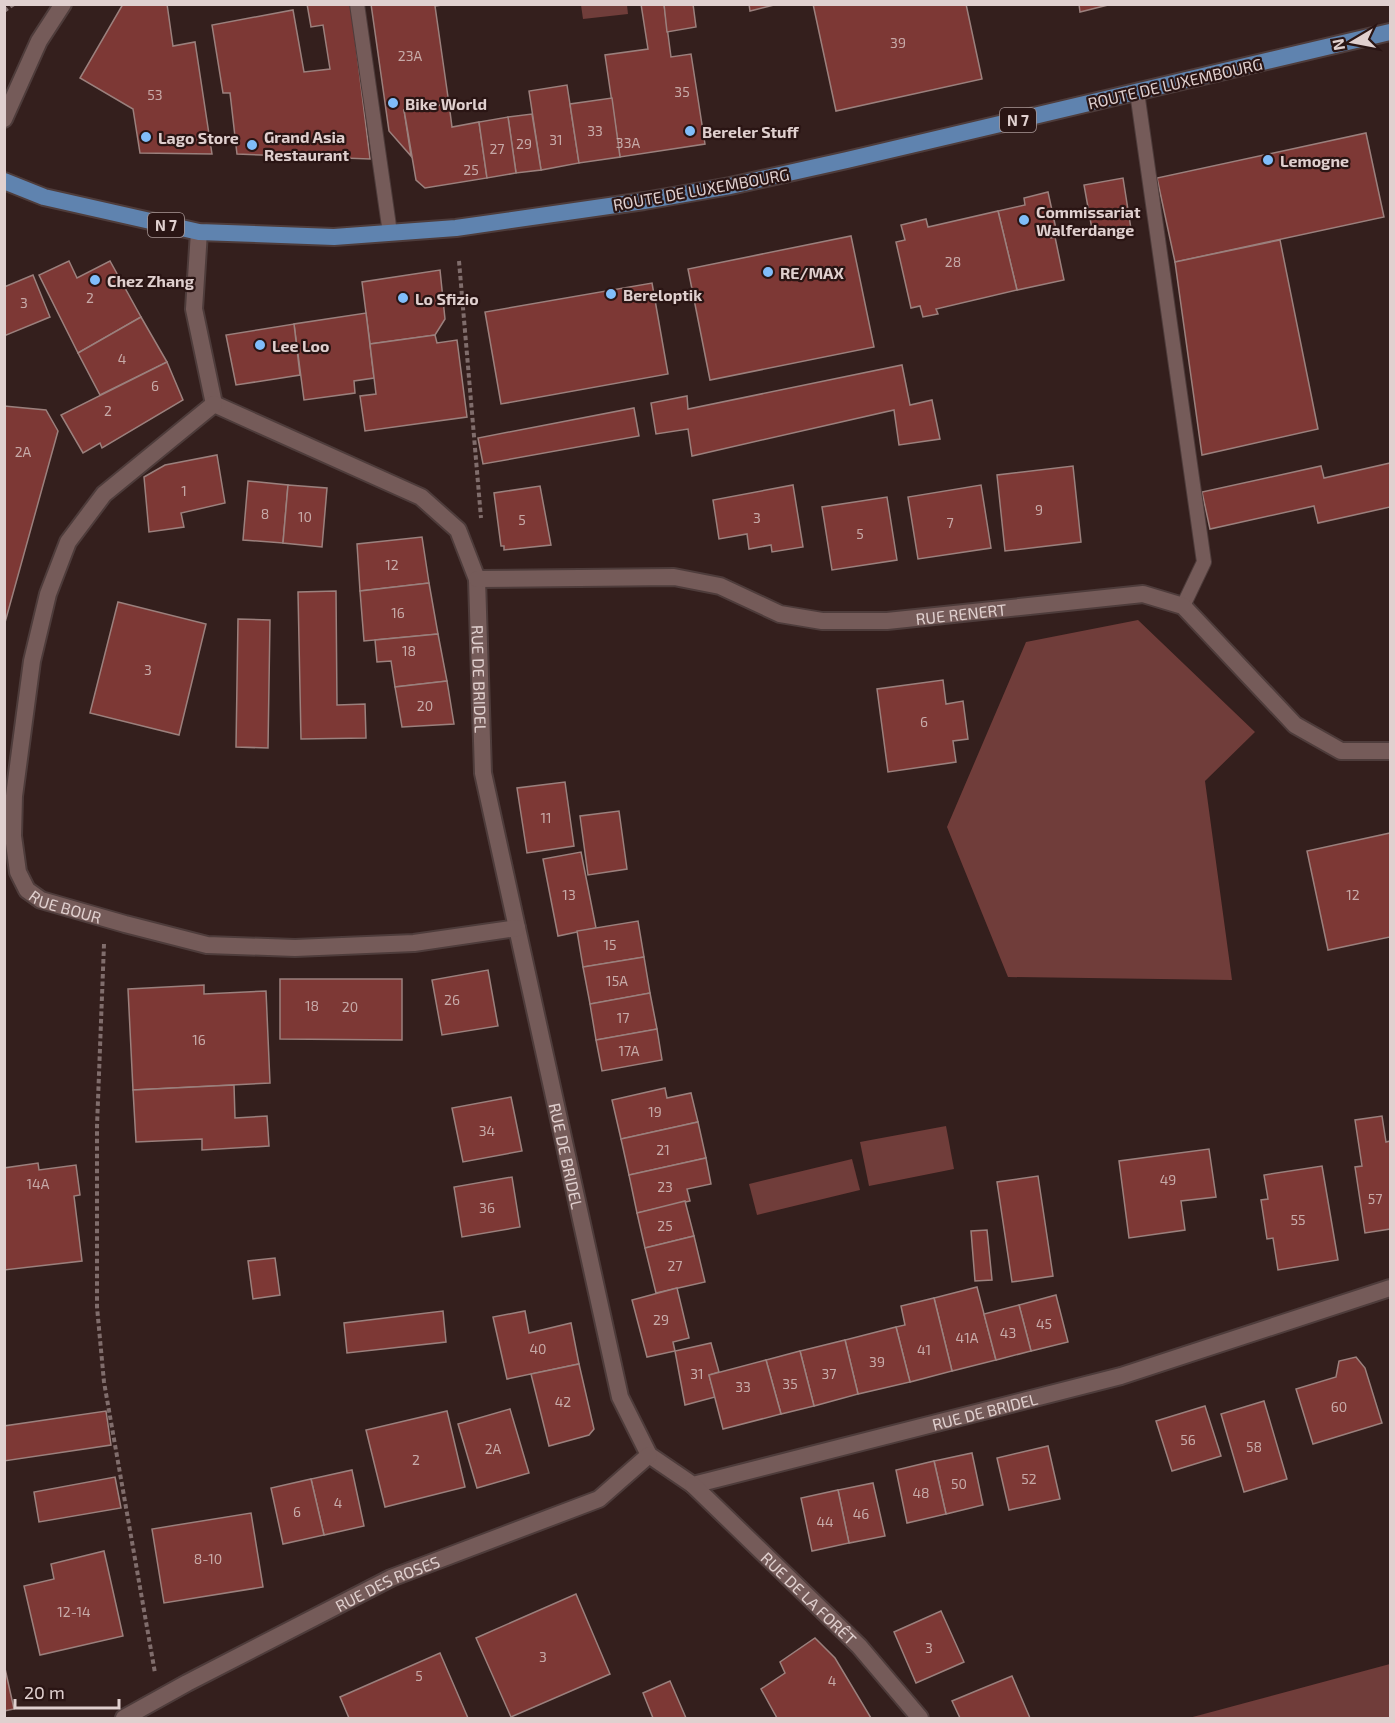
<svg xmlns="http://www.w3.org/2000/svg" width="1395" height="1723" font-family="'Exo 2',sans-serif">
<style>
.green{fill:#703d3a}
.building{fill:#7d3835;stroke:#9b807d;stroke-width:1.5}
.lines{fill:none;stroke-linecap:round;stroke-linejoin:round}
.service-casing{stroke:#4e3c3b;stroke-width:16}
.minor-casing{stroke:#4e3c3b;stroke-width:20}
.primary-casing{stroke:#4e3c3b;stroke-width:20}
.path{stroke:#806d6c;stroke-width:4;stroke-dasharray:4.5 3;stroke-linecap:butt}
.service{stroke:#755b59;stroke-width:14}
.minor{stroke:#755b59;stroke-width:16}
.primary{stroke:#5f83af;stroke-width:16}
.poi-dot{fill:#80bdfa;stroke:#2a1514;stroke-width:2}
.labels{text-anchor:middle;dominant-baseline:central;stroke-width:4.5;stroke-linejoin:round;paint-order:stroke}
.number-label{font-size:14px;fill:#c7aaa8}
.shield{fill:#2a1514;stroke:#a99897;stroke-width:1.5}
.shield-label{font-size:15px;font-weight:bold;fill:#e0d0cf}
.street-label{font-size:16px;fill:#e0d0cf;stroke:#2a1514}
.poi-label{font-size:16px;font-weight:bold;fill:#e0d0cf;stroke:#2a1514;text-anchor:start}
</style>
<rect width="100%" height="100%" fill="#341f1d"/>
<g class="green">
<polygon points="581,5 627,5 628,14 583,19"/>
<polygon points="1138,620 1255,732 1205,781 1232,980 1008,977 947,827 1026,642"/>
<polygon points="946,1126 954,1169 869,1186 860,1142"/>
<polygon points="852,1159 860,1190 757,1215 749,1184"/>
<polygon points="1390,1664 1390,1718 1189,1718"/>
</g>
<g class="building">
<polygon points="123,4 167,4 173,46 195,42 212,154 140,153 133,109 80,78"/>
<polygon points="307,4 351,4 370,159 237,154 230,93 223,93 212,25 293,10 304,72 330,69 323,25 311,27"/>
<polygon points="371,4 449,4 435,6 449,104 404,110 411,156 389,131"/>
<polygon points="641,4 664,4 671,57 691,54 705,144 620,157 605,55 648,49"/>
<polygon points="664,4 693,4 696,27 667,32"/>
<polygon points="749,4 778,4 750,11"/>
<polygon points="813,4 966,4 982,79 836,111"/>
<polygon points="1079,4 1112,4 1080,12"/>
<polygon points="567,85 579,163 541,170 529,91"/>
<polygon points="612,98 620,157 579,163 570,104"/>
<polygon points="449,104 452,127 479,122 487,178 425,188 416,180 404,110"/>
<polygon points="532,114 541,170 516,173 508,117"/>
<polygon points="508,117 516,173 487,178 479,122"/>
<polygon points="1366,133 1384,217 1175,262 1157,178"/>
<polygon points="1123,178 1131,229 1093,235 1084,185"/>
<polygon points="1048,192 1056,229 1050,230 1051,238 1055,237 1064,280 1017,290 998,211 1025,205 1024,198"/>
<polygon points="998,211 1017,290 936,309 938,314 923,317 920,306 911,308 896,242 905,240 901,225 926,219 928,227"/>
<polygon points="851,236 874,347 710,380 688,269"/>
<polygon points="1280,240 1318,429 1202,455 1175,262"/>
<polygon points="69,261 77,278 110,261 141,317 78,353 39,275"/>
<polygon points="440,270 445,319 435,335 370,344 362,282"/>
<polygon points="33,275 50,317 4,336 4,287"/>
<polygon points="652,283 668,374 501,404 485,312"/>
<polygon points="366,313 374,378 354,381 355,393 304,400 294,324"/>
<polygon points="141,317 167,362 100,395 78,353"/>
<polygon points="294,324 300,375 236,385 226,335"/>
<polygon points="435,335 437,343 457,340 467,417 365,431 360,396 376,394 370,344"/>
<polygon points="167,362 183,400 102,448 100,443 83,453 61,415"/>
<polygon points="902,365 910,405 932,400 940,439 899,445 894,410 692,456 688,429 656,434 651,403 687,396 688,409"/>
<polygon points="4,406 46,410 58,431 4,626"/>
<polygon points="634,408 639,436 483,464 478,438"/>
<polygon points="217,455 225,503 181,513 184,527 149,532 144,477 165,465"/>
<polygon points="1390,463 1390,507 1318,523 1314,506 1210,529 1202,492 1321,466 1324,478"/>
<polygon points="1073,466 1081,542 1005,551 997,475"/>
<polygon points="248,481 288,485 283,543 243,540"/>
<polygon points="288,485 327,488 322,547 283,543"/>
<polygon points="793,485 803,547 772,552 771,545 749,549 747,534 719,539 713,500"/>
<polygon points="981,485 991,548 918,559 908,497"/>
<polygon points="540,486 551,545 504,550 504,546 501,546 494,493"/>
<polygon points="887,497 897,560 832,570 822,507"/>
<polygon points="422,537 429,583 360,591 357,544"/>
<polygon points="429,583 438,634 364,641 360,591"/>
<polygon points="336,591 337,705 365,704 366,738 301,739 298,592"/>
<polygon points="118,602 206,624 179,735 90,713"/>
<polygon points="238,619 270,620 268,748 236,747"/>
<polygon points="438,634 447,681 395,687 391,661 377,662 375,640"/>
<polygon points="943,680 946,704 963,701 968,739 953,741 956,762 888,772 877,689"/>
<polygon points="447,681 454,724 402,727 395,687"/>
<polygon points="565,782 574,846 527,853 517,788"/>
<polygon points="619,811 627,869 588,875 580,816"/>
<polygon points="1390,833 1390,937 1328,950 1307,851"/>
<polygon points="581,852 596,928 558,936 543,859"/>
<polygon points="638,921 644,957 583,967 577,931"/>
<polygon points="644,957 650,993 590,1004 583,967"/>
<polygon points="488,970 498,1026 442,1035 432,980"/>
<polygon points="280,979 402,979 402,1040 280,1039"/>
<polygon points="204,985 204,994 266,991 270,1083 133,1090 128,989"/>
<polygon points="650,993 657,1029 596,1040 590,1004"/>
<polygon points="657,1029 662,1060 602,1071 596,1040"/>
<polygon points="234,1085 235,1118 267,1116 269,1146 202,1150 202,1139 136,1142 133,1090"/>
<polygon points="665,1088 667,1098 691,1093 698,1122 621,1139 612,1100"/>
<polygon points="511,1097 522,1151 463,1162 452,1108"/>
<polygon points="1382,1116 1386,1142 1390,1141 1390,1229 1365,1233 1355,1167 1362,1166 1355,1120"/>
<polygon points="698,1122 706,1158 629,1175 621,1139"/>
<polygon points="1209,1149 1216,1197 1181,1201 1185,1230 1129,1238 1119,1161"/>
<polygon points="706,1158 711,1184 687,1189 690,1201 637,1213 629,1175"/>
<polygon points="38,1163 39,1170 76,1165 80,1195 74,1196 82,1261 4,1270 4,1168"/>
<polygon points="1322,1166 1338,1260 1278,1270 1273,1238 1267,1239 1261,1200 1268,1199 1264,1175"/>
<polygon points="1038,1176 1053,1276 1012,1282 997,1182"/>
<polygon points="512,1177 520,1227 462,1237 454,1187"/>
<polygon points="685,1201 694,1236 645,1248 637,1213"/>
<polygon points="987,1230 992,1280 975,1281 971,1231"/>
<polygon points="694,1236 705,1282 656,1293 645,1248"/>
<polygon points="275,1258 280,1295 253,1299 248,1261"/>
<polygon points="977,1287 996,1360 952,1371 934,1298"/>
<polygon points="677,1288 689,1338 673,1342 675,1351 647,1357 632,1300"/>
<polygon points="1056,1295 1068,1342 1031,1351 1019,1305"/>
<polygon points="934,1298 952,1371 910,1382 896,1327 905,1325 901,1306"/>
<polygon points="1019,1305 1031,1351 996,1360 984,1314"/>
<polygon points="443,1311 446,1342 347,1353 344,1323"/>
<polygon points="525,1311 529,1333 571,1323 579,1364 507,1379 493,1317"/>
<polygon points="896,1327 910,1382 858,1394 845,1340"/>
<polygon points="845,1340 858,1394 814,1406 800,1351"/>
<polygon points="711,1343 719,1372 709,1375 715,1397 685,1405 675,1351"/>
<polygon points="800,1351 814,1406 781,1414 766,1360"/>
<polygon points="1356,1357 1365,1368 1382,1423 1313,1444 1296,1389 1336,1377 1339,1361"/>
<polygon points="766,1360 781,1414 723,1429 709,1375"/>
<polygon points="579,1364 594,1429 589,1435 549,1446 531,1374"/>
<polygon points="1264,1401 1287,1479 1244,1492 1221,1414"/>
<polygon points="1205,1406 1221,1456 1172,1471 1156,1421"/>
<polygon points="510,1409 529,1473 477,1488 458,1424"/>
<polygon points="106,1411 111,1445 4,1461 4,1426"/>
<polygon points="447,1411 465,1487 385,1507 366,1430"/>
<polygon points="1048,1446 1060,1499 1009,1510 997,1458"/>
<polygon points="972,1453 983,1505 946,1514 934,1461"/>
<polygon points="934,1461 946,1514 907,1523 896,1470"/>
<polygon points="352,1470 364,1526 324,1535 311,1479"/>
<polygon points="115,1477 121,1508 39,1522 34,1492"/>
<polygon points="311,1479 324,1535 283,1544 271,1488"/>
<polygon points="873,1483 885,1536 849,1543 838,1490"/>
<polygon points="838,1490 849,1543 812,1551 801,1498"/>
<polygon points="251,1513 263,1587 164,1603 152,1529"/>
<polygon points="104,1551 123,1636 40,1655 24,1586 54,1579 51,1564"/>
<polygon points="576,1594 610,1674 511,1717 476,1638"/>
<polygon points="941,1611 964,1662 916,1683 894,1632"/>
<polygon points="815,1638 835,1658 871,1718 777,1718 761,1689 785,1673 780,1662"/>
<polygon points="440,1653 468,1718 349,1718 340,1697"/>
<polygon points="4,1664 14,1709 4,1711"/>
<polygon points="1012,1676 1030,1718 960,1718 952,1701"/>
<polygon points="670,1681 686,1718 653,1718 643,1693"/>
</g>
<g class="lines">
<g class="service-casing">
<g id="service">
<polyline points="357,4 390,233"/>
<polyline points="1137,92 1204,562 1183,606"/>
</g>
</g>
<g class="minor-casing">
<g id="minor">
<polyline points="4,119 39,41 63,4"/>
<polyline points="199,232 194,309 214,404"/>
<path id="s1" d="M214,404L421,497L458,530L477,579L483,773L620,1397L649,1455L693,1485L1121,1376L1390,1288"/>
<path id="s2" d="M214,404L104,494L68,542L48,594L32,661L14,796L13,836L18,872L27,890L41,900L125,924L207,945L295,948L414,943L517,928"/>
<path id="s3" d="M477,579L674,577L720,586L780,614L822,621H887L1143,594L1183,606L1295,725L1341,751H1390"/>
<path id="s4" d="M693,1485L859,1646L920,1718"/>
<path id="s5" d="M124,1718L187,1683L391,1578L599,1499L649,1455"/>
</g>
</g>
<g class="primary-casing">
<polyline id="primary" points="4,181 44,197 199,232 334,237 456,228 644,201 730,186 847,160 1390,32"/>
</g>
<g class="path">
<polyline points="4,11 14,4"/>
<polyline points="459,261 481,518"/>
<polyline points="104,944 97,1126 97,1307 104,1382 155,1673"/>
</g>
<use href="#service" class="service"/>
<use href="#minor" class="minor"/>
<use href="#primary" class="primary"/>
</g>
<g class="poi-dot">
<circle cx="393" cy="103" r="6"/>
<circle cx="690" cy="131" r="6"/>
<circle cx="146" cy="137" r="6"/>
<circle cx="252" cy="145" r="6"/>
<circle cx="1268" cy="160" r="6"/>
<circle cx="1024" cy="220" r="6"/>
<circle cx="768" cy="272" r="6"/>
<circle cx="95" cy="280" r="6"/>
<circle cx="611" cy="294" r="6"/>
<circle cx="403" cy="298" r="6"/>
<circle cx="260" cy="345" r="6"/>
</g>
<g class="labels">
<g class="number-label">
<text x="898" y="42">39</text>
<text x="410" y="55">23A</text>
<text x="682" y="91">35</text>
<text x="155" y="94">53</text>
<text x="595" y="130">33</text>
<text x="556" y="139">31</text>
<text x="628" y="142">33A</text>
<text x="524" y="143">29</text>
<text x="497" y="148">27</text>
<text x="471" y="169">25</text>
<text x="953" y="261">28</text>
<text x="90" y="297">2</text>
<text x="24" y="302">3</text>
<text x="122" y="358">4</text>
<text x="155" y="385">6</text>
<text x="108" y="410">2</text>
<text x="23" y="451">2A</text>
<text x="184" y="490">1</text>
<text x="1039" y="509">9</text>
<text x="265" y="513">8</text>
<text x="305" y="516">10</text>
<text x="757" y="517">3</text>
<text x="522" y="519">5</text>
<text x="950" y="522">7</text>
<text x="860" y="533">5</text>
<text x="392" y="564">12</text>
<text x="398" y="612">16</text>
<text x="409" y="650">18</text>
<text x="148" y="669">3</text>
<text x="425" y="705">20</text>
<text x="924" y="721">6</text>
<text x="546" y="817">11</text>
<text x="569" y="894">13</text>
<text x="1353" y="894">12</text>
<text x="610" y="944">15</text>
<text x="617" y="980">15A</text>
<text x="452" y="999">26</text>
<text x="312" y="1005">18</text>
<text x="350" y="1006">20</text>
<text x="623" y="1017">17</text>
<text x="199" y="1039">16</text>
<text x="629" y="1050">17A</text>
<text x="655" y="1111">19</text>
<text x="487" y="1130">34</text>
<text x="663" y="1149">21</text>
<text x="1168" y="1179">49</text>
<text x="38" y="1183">14A</text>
<text x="665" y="1186">23</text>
<text x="1375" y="1198">57</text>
<text x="487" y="1207">36</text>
<text x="1298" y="1219">55</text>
<text x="665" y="1225">25</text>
<text x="675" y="1265">27</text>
<text x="661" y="1319">29</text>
<text x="1044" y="1323">45</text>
<text x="1008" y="1332">43</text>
<text x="967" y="1337">41A</text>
<text x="538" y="1348">40</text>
<text x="924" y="1349">41</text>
<text x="877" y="1361">39</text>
<text x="697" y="1373">31</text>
<text x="829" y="1373">37</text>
<text x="790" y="1383">35</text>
<text x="743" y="1386">33</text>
<text x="563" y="1401">42</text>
<text x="1339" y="1406">60</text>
<text x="1188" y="1439">56</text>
<text x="1254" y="1446">58</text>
<text x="493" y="1448">2A</text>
<text x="416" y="1459">2</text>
<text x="1029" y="1478">52</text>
<text x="959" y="1483">50</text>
<text x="921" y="1492">48</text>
<text x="338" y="1502">4</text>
<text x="297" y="1511">6</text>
<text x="861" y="1513">46</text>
<text x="825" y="1521">44</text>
<text x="208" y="1558">8-10</text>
<text x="74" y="1611">12-14</text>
<text x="929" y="1647">3</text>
<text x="543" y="1656">3</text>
<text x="419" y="1675">5</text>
<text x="832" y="1680">4</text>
</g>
<g class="shield">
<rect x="1000" y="108" width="36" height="24" rx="4.5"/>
<rect x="148" y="213" width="36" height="24" rx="4.5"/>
</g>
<g class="shield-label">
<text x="1018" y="120">N 7</text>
<text x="166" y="225">N 7</text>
</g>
<g class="street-label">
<text transform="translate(1175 83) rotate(-13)">ROUTE DE LUXEMBOURG</text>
<text transform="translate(701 189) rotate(-10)">ROUTE DE LUXEMBOURG</text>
<text stroke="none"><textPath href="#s3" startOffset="492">RUE RENERT</textPath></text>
<text stroke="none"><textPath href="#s1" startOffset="429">RUE DE BRIDEL</textPath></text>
<text stroke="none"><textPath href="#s2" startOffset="602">RUE BOUR</textPath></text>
<text stroke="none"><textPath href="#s1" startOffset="915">RUE DE BRIDEL</textPath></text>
<text stroke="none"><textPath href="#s1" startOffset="1581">RUE DE BRIDEL</textPath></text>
<text stroke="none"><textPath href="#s5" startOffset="296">RUE DES ROSES</textPath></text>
<text stroke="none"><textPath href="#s4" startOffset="162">RUE DE LA FORÊT</textPath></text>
</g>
<g class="poi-label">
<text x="405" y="103">Bike World</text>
<text x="702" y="131">Bereler Stuff</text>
<text x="264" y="136">Grand Asia<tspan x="264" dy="18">Restaurant</tspan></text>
<text x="158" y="137">Lago Store</text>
<text x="1280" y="160">Lemogne</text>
<text x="1036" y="211">Commissariat<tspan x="1036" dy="18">Walferdange</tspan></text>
<text x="780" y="272">RE/MAX</text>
<text x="107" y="280">Chez Zhang</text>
<text x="623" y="294">Bereloptik</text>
<text x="415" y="298">Lo Sfizio</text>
<text x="272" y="345">Lee Loo</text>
</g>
</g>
<rect width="1395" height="1723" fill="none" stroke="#e0d0cf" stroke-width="12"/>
<g transform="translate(1353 42) rotate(260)" stroke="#2a1514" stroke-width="4.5" paint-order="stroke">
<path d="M0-4.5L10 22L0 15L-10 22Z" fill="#e0d0cf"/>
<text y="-9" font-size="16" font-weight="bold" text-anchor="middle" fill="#e0d0cf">N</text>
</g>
<path d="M15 1699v9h104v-9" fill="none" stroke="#e0d0cf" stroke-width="3"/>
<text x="24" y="1699" font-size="18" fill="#e0d0cf" stroke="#2a1514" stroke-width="4.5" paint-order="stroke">20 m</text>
</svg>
